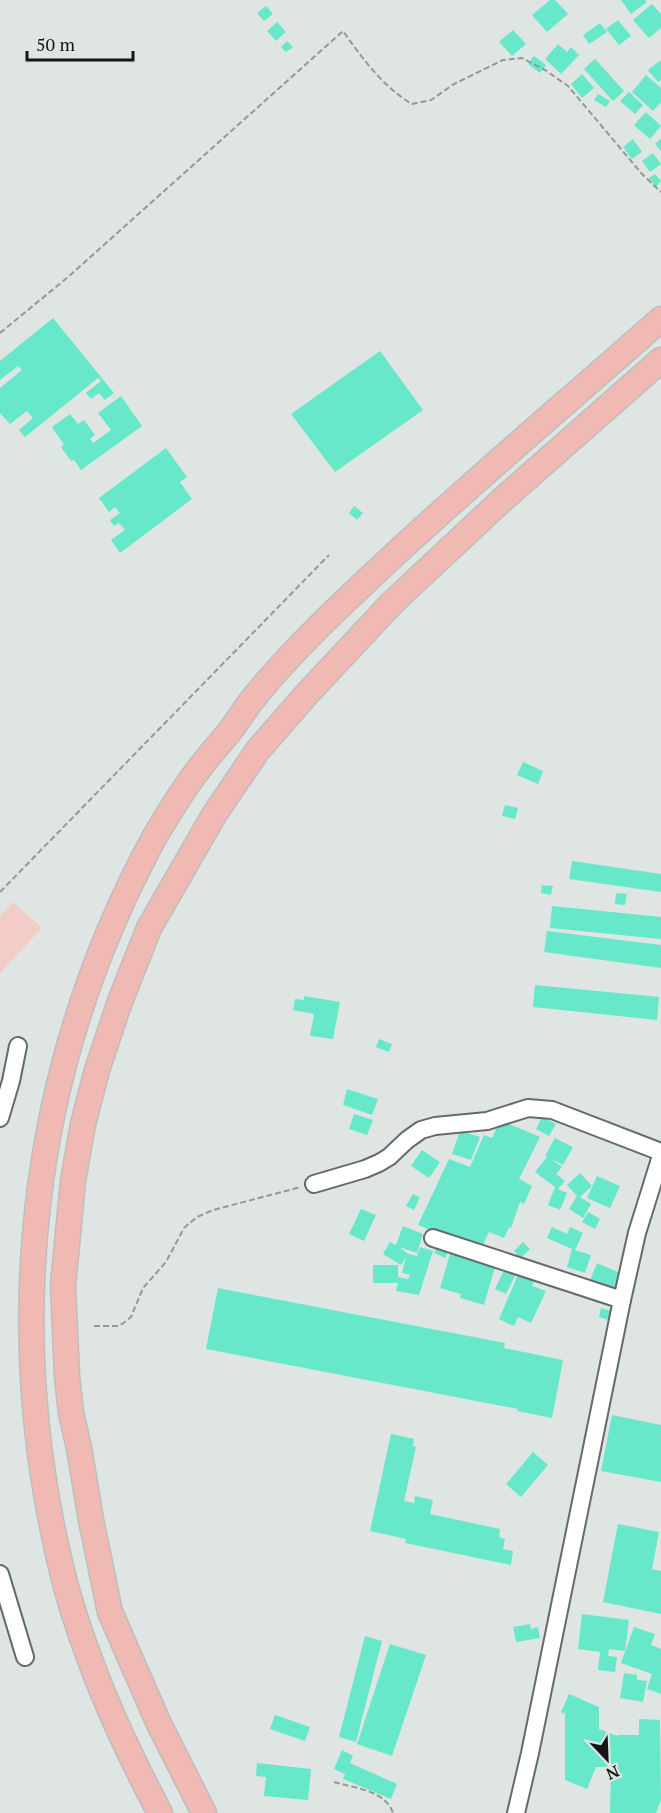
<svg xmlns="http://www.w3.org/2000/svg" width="661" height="1813" font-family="'PT Serif',serif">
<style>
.green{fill:#f3cbc7}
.building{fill:#67e8ca}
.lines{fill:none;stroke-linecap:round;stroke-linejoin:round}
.minor-casing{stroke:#646b69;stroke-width:20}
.highway-casing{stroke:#bdbebe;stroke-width:27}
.path{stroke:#949997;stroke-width:2;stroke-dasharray:6 3;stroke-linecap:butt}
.minor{stroke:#fff;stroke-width:16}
.highway{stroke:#f1b9b3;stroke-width:24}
</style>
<rect width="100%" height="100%" fill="#dee5e3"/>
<polygon class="green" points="13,902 42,928 0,973 0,916"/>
<g class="building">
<polygon points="550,0 555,0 568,14 547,32 532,15"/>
<polygon points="621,0 645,0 647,2 631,14"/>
<polygon points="652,4 661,14 661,28 649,38 633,20"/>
<polygon points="266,6 273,14 264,21 257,13"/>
<polygon points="618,20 631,36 619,45 606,29"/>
<polygon points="277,22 286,32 276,41 267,31"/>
<polygon points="600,23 607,32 589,44 583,35"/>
<polygon points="513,30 526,44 512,56 499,42"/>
<polygon points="287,41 293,47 286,52 281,47"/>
<polygon points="558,44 567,52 571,47 579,55 561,74 545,59"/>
<polygon points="534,56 546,65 540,73 528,64"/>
<polygon points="595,59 624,91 613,101 584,69"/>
<polygon points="661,60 661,80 658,82 648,70"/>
<polygon points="582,74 594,88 582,98 571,84"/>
<polygon points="646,75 661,88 661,102 653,111 632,92"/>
<polygon points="629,92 643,105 635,114 620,101"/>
<polygon points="598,94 610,101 606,107 594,100"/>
<polygon points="646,112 661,126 650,139 634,125"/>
<polygon points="661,138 661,151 655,144"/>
<polygon points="633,139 642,152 632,159 623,147"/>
<polygon points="653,153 661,164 650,172 642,161"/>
<polygon points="655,174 661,181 656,187 649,178"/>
<polygon points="53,318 114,393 105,400 99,393 91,399 86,393 101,381 98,378 25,437 19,430 33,418 27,411 10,424 0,413 0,388 22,370 18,366 0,380 0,361"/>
<polygon points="380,351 423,410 335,472 291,414"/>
<polygon points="121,396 142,426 81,470 74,460 71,461 61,447 64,445 52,427 70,414 78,424 84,420 95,435 90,439 93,443 111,430 98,413"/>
<polygon points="166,448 187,477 180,482 192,499 120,553 111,540 125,530 119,523 114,526 110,520 120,513 115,507 109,512 99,498"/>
<polygon points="354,506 363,513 357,520 349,513"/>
<polygon points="523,762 543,771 538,784 517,775"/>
<polygon points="505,805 518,808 515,819 502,816"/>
<polygon points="572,861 661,874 661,892 569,879"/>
<polygon points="542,885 553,886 551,895 541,893"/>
<polygon points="616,893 627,894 625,905 615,904"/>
<polygon points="552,906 661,917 661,939 550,928"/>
<polygon points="547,931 661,945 661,968 544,952"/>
<polygon points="535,985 659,997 657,1020 533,1007"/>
<polygon points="304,996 340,1002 333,1039 310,1036 314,1014 293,1010 295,999 304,1000"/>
<polygon points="379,1039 392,1044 389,1052 376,1047"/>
<polygon points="347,1089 378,1099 372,1115 343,1105"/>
<polygon points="354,1114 373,1120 367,1135 349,1129"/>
<polygon points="542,1117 556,1124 549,1136 536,1129"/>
<polygon points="500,1120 540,1137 519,1179 532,1186 524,1204 520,1202 511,1228 509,1227 504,1238 489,1232 480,1251 418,1225 449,1159 470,1167 484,1135 492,1138"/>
<polygon points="460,1131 480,1137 471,1160 452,1154"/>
<polygon points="555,1138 573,1147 563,1165 551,1159 562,1167 556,1174 565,1181 558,1189 567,1193 560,1210 548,1205 555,1187 535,1172 547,1157 545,1156"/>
<polygon points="422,1150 440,1162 429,1178 411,1166"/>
<polygon points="580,1173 592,1186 580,1197 591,1204 583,1218 569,1209 577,1196 567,1185"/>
<polygon points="597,1176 620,1186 610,1208 587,1198"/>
<polygon points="413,1194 420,1197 414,1210 406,1206"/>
<polygon points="361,1209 376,1215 364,1241 349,1234"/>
<polygon points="588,1212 600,1219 595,1229 582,1222"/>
<polygon points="403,1226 423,1234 417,1253 399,1247 408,1254 417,1256 420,1247 433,1251 419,1295 396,1291 398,1283 373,1283 373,1265 398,1265 398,1277 408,1279 410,1275 402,1273 406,1257 401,1265 383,1254 390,1242 396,1245"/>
<polygon points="552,1227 567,1234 570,1227 583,1233 575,1250 591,1255 585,1273 567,1267 572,1249 547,1238"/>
<polygon points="440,1242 450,1247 445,1258 434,1253"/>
<polygon points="523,1242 530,1249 521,1258 514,1251"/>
<polygon points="452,1247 496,1264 484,1305 460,1298 461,1294 440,1288"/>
<polygon points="597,1263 625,1275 617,1295 589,1283"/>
<polygon points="507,1264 518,1270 506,1294 495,1289"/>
<polygon points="520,1270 536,1277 532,1286 546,1291 531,1323 518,1317 514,1326 499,1319"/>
<polygon points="218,1288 505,1343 504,1348 563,1360 552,1418 517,1411 518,1409 206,1349"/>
<polygon points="601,1308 615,1312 612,1321 599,1317"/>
<polygon points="612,1415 661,1425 661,1482 601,1471"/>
<polygon points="391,1434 414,1439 413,1446 416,1447 404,1501 414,1503 415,1496 433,1500 430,1514 500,1529 499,1537 505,1539 503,1549 513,1551 511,1565 405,1543 406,1539 370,1531"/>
<polygon points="533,1452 548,1465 521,1497 506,1484"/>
<polygon points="618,1524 659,1532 652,1569 661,1571 661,1614 603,1602"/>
<polygon points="582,1614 629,1620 625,1651 609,1649 608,1656 617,1657 615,1672 598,1670 600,1652 578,1649"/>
<polygon points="530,1624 531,1629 538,1627 540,1638 516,1642 513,1627"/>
<polygon points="634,1627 655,1634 651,1645 661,1649 661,1694 647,1689 652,1674 621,1663"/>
<polygon points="365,1636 382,1641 356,1742 339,1737"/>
<polygon points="390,1644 426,1655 392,1756 357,1744"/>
<polygon points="624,1673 637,1675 637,1680 647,1681 643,1702 620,1698"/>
<polygon points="569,1694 599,1707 599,1729 617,1736 618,1735 639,1735 639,1719 660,1720 661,1800 656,1813 610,1813 611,1767 596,1767 587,1789 565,1780 565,1711 564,1714 561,1712"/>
<polygon points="275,1715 310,1727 305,1741 270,1729"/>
<polygon points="342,1750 353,1756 350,1763 397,1784 391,1799 343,1779 345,1774 334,1769"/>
<polygon points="257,1763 311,1769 308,1800 264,1796 266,1777 256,1776"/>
</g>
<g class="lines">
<g class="minor-casing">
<g id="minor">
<polyline points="0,1118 11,1081 18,1046"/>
<polyline points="314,1184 365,1169 379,1163 389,1157 407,1140 421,1130 435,1126 487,1121 528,1108 552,1110 661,1152"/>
<polyline points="433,1238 622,1300"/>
<polyline points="0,1574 25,1657"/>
<polyline points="516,1813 530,1753 622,1300 637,1233 661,1156"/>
</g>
</g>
<g class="highway-casing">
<g id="highway">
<path d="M160,1813C122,1742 88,1665 66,1587C0,1332 28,1070 154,838C168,814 185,786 202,765C211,753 221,742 230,731C239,719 246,707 256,695C297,645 344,602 391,558C479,476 571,399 661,319"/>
<polyline points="204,1813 159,1724 110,1612 91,1520 79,1448 71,1413 67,1376 63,1286 73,1181 83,1124 97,1070 119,1004 149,928 214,815 258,750 306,695 392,603 501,501 661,360"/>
</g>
</g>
<g class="path">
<path d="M0,333L68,277L343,31C362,58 383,87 412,104L431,100L454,84L503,60L522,58L545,70L568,86L642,174L661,192"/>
<polyline points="0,892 329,555"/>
<polyline points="94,1326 117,1326 122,1324 131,1317 143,1288 166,1262 184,1228 197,1217 213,1210 301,1187"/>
<path d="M334,1782C354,1788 385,1790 393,1813"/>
</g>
<use href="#minor" class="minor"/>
<use href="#highway" class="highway"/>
</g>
<g transform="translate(607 1759) rotate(157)" stroke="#dee5e3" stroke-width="4.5" paint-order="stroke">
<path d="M0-4.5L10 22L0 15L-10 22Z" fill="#151717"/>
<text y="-9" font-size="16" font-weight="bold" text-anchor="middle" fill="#151717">N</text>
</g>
<path d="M27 51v9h106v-9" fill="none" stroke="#151717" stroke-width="3"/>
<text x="36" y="51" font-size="18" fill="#151717" stroke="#dee5e3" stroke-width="4.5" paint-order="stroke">50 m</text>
</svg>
